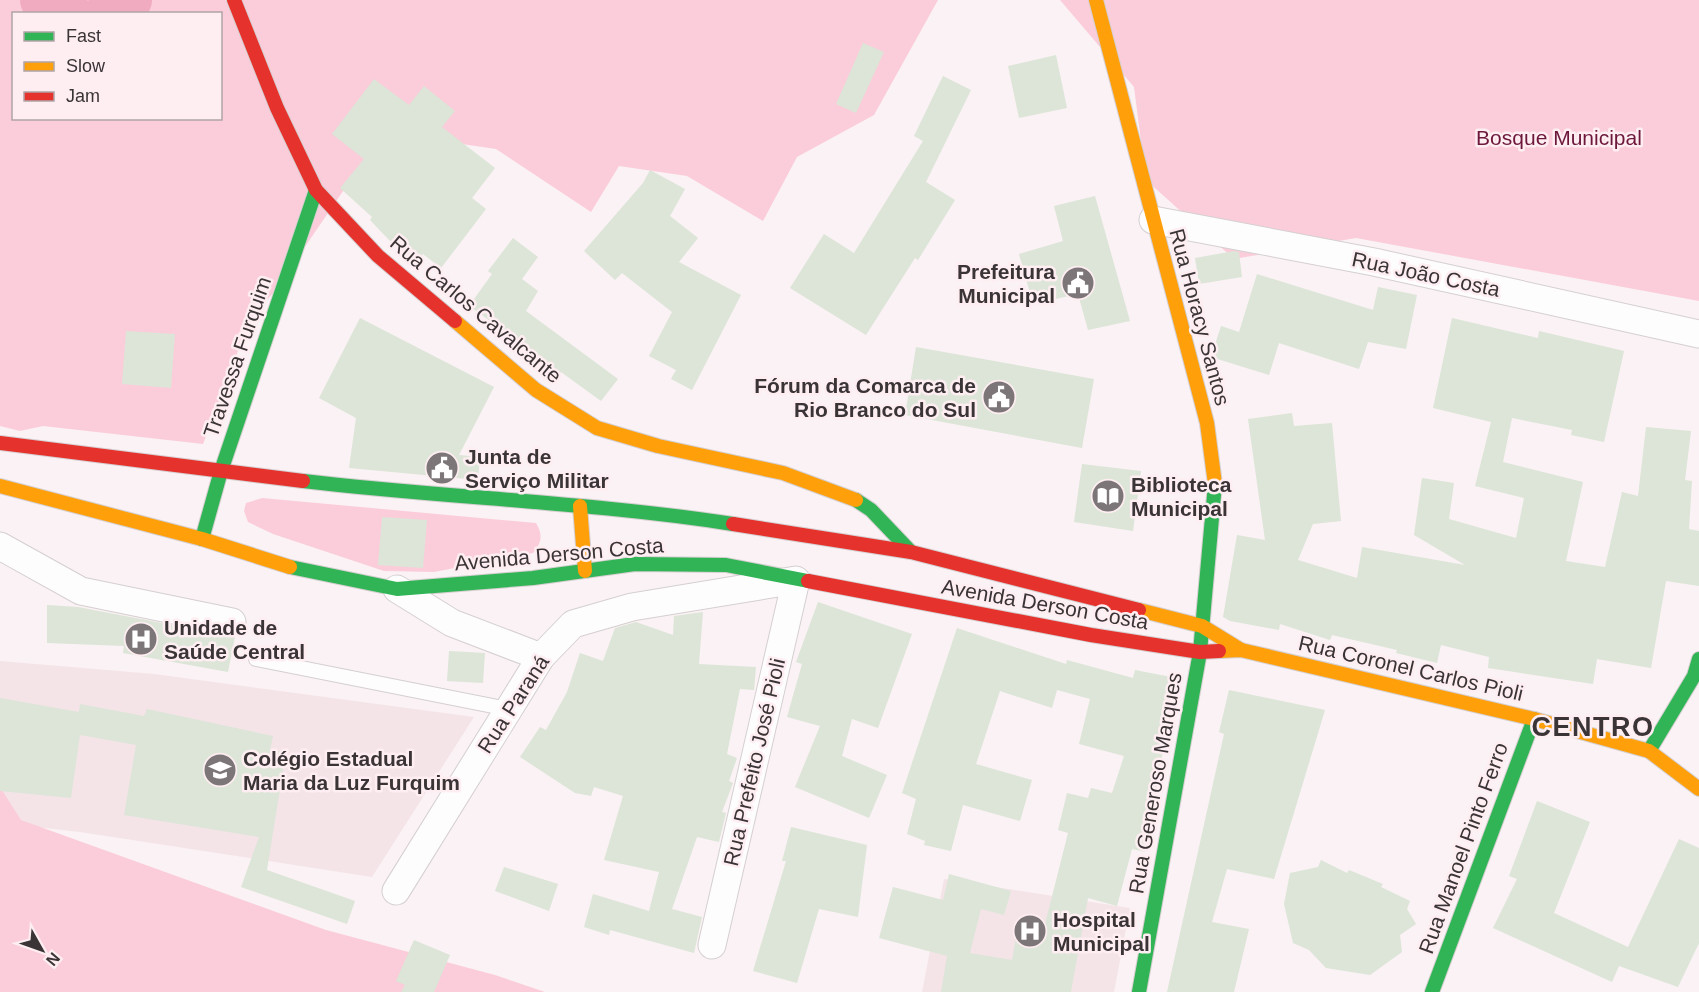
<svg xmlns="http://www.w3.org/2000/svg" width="1699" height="992" font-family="Helvetica,sans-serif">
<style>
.built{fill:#f4e4e8}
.green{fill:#fbcdda;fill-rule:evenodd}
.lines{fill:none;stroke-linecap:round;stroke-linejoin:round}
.river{stroke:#f1abc0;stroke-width:46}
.building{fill:#dce5d7}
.lane-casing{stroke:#d5cfd0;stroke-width:16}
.street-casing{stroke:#d5cfd0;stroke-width:29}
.fast-casing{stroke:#d5cfd0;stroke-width:16}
.slow-casing{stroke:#d5cfd0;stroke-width:16}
.jam-casing{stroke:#d5cfd0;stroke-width:16}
.lane{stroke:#fefdfd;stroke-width:14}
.street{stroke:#fefdfd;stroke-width:27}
.fast{stroke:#30b455;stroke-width:14}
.slow{stroke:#ff9f0a;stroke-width:14}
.jam{stroke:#e5322d;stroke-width:14}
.labels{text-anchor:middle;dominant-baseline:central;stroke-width:5;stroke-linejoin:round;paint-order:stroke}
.park-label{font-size:21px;fill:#6d173b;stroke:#feeef2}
.poi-label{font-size:21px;font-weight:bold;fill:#3a3436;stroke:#feeef2;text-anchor:start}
.street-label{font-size:21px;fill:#3a3436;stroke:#feeef2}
.district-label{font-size:27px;font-weight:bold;letter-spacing:1.5px;fill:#3a3436;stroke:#feeef2}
</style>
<rect width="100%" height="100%" fill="#faf2f4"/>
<g class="built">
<polygon points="0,661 154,674 474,717 372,877 80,832 0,823"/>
<polygon points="944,879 1130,908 1114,992 922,992"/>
</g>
<g class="green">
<path d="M0,0H938L874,115L797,157L763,221L687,176L619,166L591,212L496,149L421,138L367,156L274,292L250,319L203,444L43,426L20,431L0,426ZM14,14H220V118H14Z"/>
<polygon points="1060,0 1699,0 1699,301 1356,238 1234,259 1146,180 1134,87"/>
<path d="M262,498L536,523C543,535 542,542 533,553L434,572L384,571L273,534L248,522L244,511L246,503Z"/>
<polygon points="0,787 21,820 326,930 495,975 545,992 0,992"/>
</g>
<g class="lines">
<g class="river">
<polyline points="43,0 69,14"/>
<polyline points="107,14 129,0"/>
</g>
</g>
<g class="building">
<polygon points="863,43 884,52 856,113 836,104"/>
<polygon points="1056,55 1067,108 1019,118 1008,66"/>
<polygon points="943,76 971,90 926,182 955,200 918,260 915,258 866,335 790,288 824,234 854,253 923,141 914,136"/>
<polygon points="374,79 409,105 424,86 455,111 442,127 495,168 472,198 486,209 441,268 423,254 416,263 391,242 370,220 372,217 340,188 364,159 332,134"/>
<polygon points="650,170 685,189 670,216 698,238 679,262 741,295 692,390 671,379 676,370 649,356 672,312 622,273 615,280 584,251 643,183"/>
<polygon points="1095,196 1130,321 1088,330 1078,294 1033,304 1019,254 1063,241 1054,206"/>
<polygon points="513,238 538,257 522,279 538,291 526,311 618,379 601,401 561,372 557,377 532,357 535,353 469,306 492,274 488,271"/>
<polygon points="1234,251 1239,252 1242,277 1199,284 1195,258"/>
<polygon points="1257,274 1373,310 1378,287 1417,295 1406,349 1368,342 1359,369 1279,343 1269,375 1211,357 1221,326 1239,332"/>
<polygon points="360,318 494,387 459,455 480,457 478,480 349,468 356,418 319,398"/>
<polygon points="1452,318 1538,338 1539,331 1624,351 1604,442 1571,435 1572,430 1512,418 1503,462 1583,482 1566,561 1605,567 1622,492 1638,496 1646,427 1691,431 1685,480 1692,481 1689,529 1699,531 1699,586 1666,581 1651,668 1597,659 1593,684 1488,668 1489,657 1441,645 1437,663 1396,653 1397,650 1332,635 1330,640 1280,624 1279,630 1230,621 1223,617 1237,535 1265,540 1248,419 1292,413 1294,426 1332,423 1341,521 1313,524 1298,560 1357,578 1362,547 1465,565 1414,535 1422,478 1454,483 1449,519 1516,538 1524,498 1475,486 1491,422 1433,408"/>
<polygon points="126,331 175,334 171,388 122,384"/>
<polygon points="916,347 1094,379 1082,448 905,415"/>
<polygon points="1082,464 1141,471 1133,531 1074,522"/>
<polygon points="382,517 427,520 423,568 378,565"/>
<polygon points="818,602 912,634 878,728 852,719 842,756 887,775 869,818 795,787 820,726 787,717 802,664 796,662"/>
<polygon points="47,605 78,607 235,637 228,672 123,653 124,646 47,643"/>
<polygon points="703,612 699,664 756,667 754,690 740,689 727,754 737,758 729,781 733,783 722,812 726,813 719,842 697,837 672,909 702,917 694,953 610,930 609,935 584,927 593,894 649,911 659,872 604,860 623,796 594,787 591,796 575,793 520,757 540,727 546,730 567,692 580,653 603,661 615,628 636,622 673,635 674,616"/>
<polygon points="957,628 1066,664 1067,660 1133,678 1135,670 1176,678 1145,852 1132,849 1117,906 1088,898 1071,992 941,992 947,956 879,938 893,887 943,900 949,874 1011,891 1004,915 981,909 970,953 1012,960 1019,920 1045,924 1068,833 1058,830 1067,793 1088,798 1091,788 1112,793 1124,756 1079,744 1090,699 1057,690 1052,708 1000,691 976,764 1032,780 1020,821 963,805 951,851 924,845 925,841 907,834 916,799 902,793"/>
<polygon points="449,651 485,653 483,683 447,681"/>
<polygon points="1229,690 1325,710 1274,879 1227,869 1212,922 1249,929 1234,992 1167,992 1224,734 1219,732"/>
<polygon points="0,698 79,712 80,704 144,716 147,709 273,736 270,750 286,752 267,870 355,901 347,924 241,887 259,837 124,815 136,745 80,735 71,798 0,791"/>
<polygon points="1537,801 1590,822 1554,913 1628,947 1679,839 1699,848 1699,943 1678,987 1619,966 1612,982 1493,928 1517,879 1509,876"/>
<polygon points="791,827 867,845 858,917 819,909 797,983 753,971 786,861 782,861"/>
<polygon points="1321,860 1347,873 1349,870 1383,884 1381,887 1410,901 1407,909 1416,924 1400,935 1402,952 1370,975 1326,968 1309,950 1293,943 1284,904 1290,873 1318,867"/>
<polygon points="504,867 558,884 549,911 495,891"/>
<polygon points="414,940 450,955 434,992 401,992 405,985 396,981"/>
</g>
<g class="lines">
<g class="lane-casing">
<polyline id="lane" points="256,659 508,709"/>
</g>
<g class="street-casing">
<g id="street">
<polyline points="1153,220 1374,262 1699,334"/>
<polyline points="0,546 81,591 232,622"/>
<polyline points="397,589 452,623 541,657"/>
<polyline points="396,891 541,657 573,624 632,607 796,580 712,945"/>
</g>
</g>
<g class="fast-casing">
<g id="fast">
<path d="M303,481C446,498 591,502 733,524"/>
<polyline points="856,500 871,510 911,552"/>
<polyline points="202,539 221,471 316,190"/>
<polyline points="290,567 397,589 533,578 635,564 726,565 808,581"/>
<polyline points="1649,751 1694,676 1699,659"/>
<polyline points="1139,992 1200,652 1215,484"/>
<polyline points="1432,992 1534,719"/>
</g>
</g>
<g class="slow-casing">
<g id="slow">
<polyline points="1096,0 1207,423 1215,484"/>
<polyline points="455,321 536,390 597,428 658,446 783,473 856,500"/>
<polyline points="0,486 202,539 290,567"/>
<polyline points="580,506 585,571"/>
<polyline points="1139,610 1202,626 1241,650"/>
<polyline points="1219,651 1241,650 1534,719 1649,751 1699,789"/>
</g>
</g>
<g class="jam-casing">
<g id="jam">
<polyline points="234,0 277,108 316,190 378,256 455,321"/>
<polyline points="0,443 303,481"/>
<polyline points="733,524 911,552 1139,610"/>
<polyline points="808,581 1091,635 1200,652 1219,651"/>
</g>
</g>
<use href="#lane" class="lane"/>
<use href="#street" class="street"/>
<use href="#fast" class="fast"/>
<use href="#slow" class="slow"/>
<use href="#jam" class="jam"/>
</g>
<defs>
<g id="civic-disc" transform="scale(1.725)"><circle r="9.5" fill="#7d7678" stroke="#feeef2"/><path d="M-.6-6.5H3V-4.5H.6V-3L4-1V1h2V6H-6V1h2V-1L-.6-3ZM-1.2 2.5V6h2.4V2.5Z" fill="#fff"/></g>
<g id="library-disc" transform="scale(1.725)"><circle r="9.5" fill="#7d7678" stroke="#feeef2"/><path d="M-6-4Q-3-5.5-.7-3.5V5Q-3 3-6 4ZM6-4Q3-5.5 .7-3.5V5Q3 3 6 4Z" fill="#fff"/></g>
<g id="hospital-disc" transform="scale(1.725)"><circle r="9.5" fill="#7d7678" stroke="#feeef2"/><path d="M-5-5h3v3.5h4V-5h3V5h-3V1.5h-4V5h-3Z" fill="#fff"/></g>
<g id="school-disc" transform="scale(1.725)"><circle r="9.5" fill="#7d7678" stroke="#feeef2"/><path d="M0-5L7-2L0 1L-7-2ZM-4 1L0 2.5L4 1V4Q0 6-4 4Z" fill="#fff"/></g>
</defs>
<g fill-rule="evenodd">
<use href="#civic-disc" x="1078" y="283"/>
<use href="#civic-disc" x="999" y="397"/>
<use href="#civic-disc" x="442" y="468"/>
<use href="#library-disc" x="1108" y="496"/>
<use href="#hospital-disc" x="141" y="639"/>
<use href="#school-disc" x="220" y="770"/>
<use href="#hospital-disc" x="1030" y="931"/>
</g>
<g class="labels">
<g class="park-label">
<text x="1559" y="137">Bosque Municipal</text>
</g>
<g class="poi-label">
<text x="1055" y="271" text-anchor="end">Prefeitura<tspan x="1055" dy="24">Municipal</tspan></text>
<text x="976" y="385" text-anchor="end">Fórum da Comarca de<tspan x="976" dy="24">Rio Branco do Sul</tspan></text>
<text x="465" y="456">Junta de<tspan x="465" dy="24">Serviço Militar</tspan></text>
<text x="1131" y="484">Biblioteca<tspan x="1131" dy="24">Municipal</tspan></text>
<text x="164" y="627">Unidade de<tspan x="164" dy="24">Saúde Central</tspan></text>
<text x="243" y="758">Colégio Estadual<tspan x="243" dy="24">Maria da Luz Furquim</tspan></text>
<text x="1053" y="919">Hospital<tspan x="1053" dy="24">Municipal</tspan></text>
</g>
<g class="street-label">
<text transform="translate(1426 274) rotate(12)">Rua João Costa</text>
<text transform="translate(476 309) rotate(40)">Rua Carlos Cavalcante</text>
<text transform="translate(1200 317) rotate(75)">Rua Horacy Santos</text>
<text transform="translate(237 357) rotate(-71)">Travessa Furquim</text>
<text transform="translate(559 554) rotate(-5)">Avenida Derson Costa</text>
<text transform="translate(1045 604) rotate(10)">Avenida Derson Costa</text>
<text transform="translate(1411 668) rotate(13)">Rua Coronel Carlos Pioli</text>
<text transform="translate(513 704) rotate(-57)">Rua Paraná</text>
<text transform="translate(754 762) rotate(-77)">Rua Prefeito José Pioli</text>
<text transform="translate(1155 783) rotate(-80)">Rua Generoso Marques</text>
<text transform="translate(1463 848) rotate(-70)">Rua Manoel Pinto Ferro</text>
</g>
<g class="district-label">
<text x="1593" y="727">CENTRO</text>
</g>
</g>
<rect x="12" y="12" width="210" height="108" fill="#feeef2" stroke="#b0a4a7" stroke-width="1.5"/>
<rect x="24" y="32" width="30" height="9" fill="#30b455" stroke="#b0a4a7" stroke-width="1.5"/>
<text x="66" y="42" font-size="18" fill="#3a3436">Fast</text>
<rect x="24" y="62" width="30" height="9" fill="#ff9f0a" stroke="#b0a4a7" stroke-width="1.5"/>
<text x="66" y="72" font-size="18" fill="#3a3436">Slow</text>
<rect x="24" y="92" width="30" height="9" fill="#e5322d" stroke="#b0a4a7" stroke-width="1.5"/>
<text x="66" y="102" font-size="18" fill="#3a3436">Jam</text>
<g transform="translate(42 950) rotate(130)" stroke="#feeef2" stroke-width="4.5" paint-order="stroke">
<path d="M0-4.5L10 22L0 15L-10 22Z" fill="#3a3436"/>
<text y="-9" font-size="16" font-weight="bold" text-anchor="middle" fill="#3a3436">N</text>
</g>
</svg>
